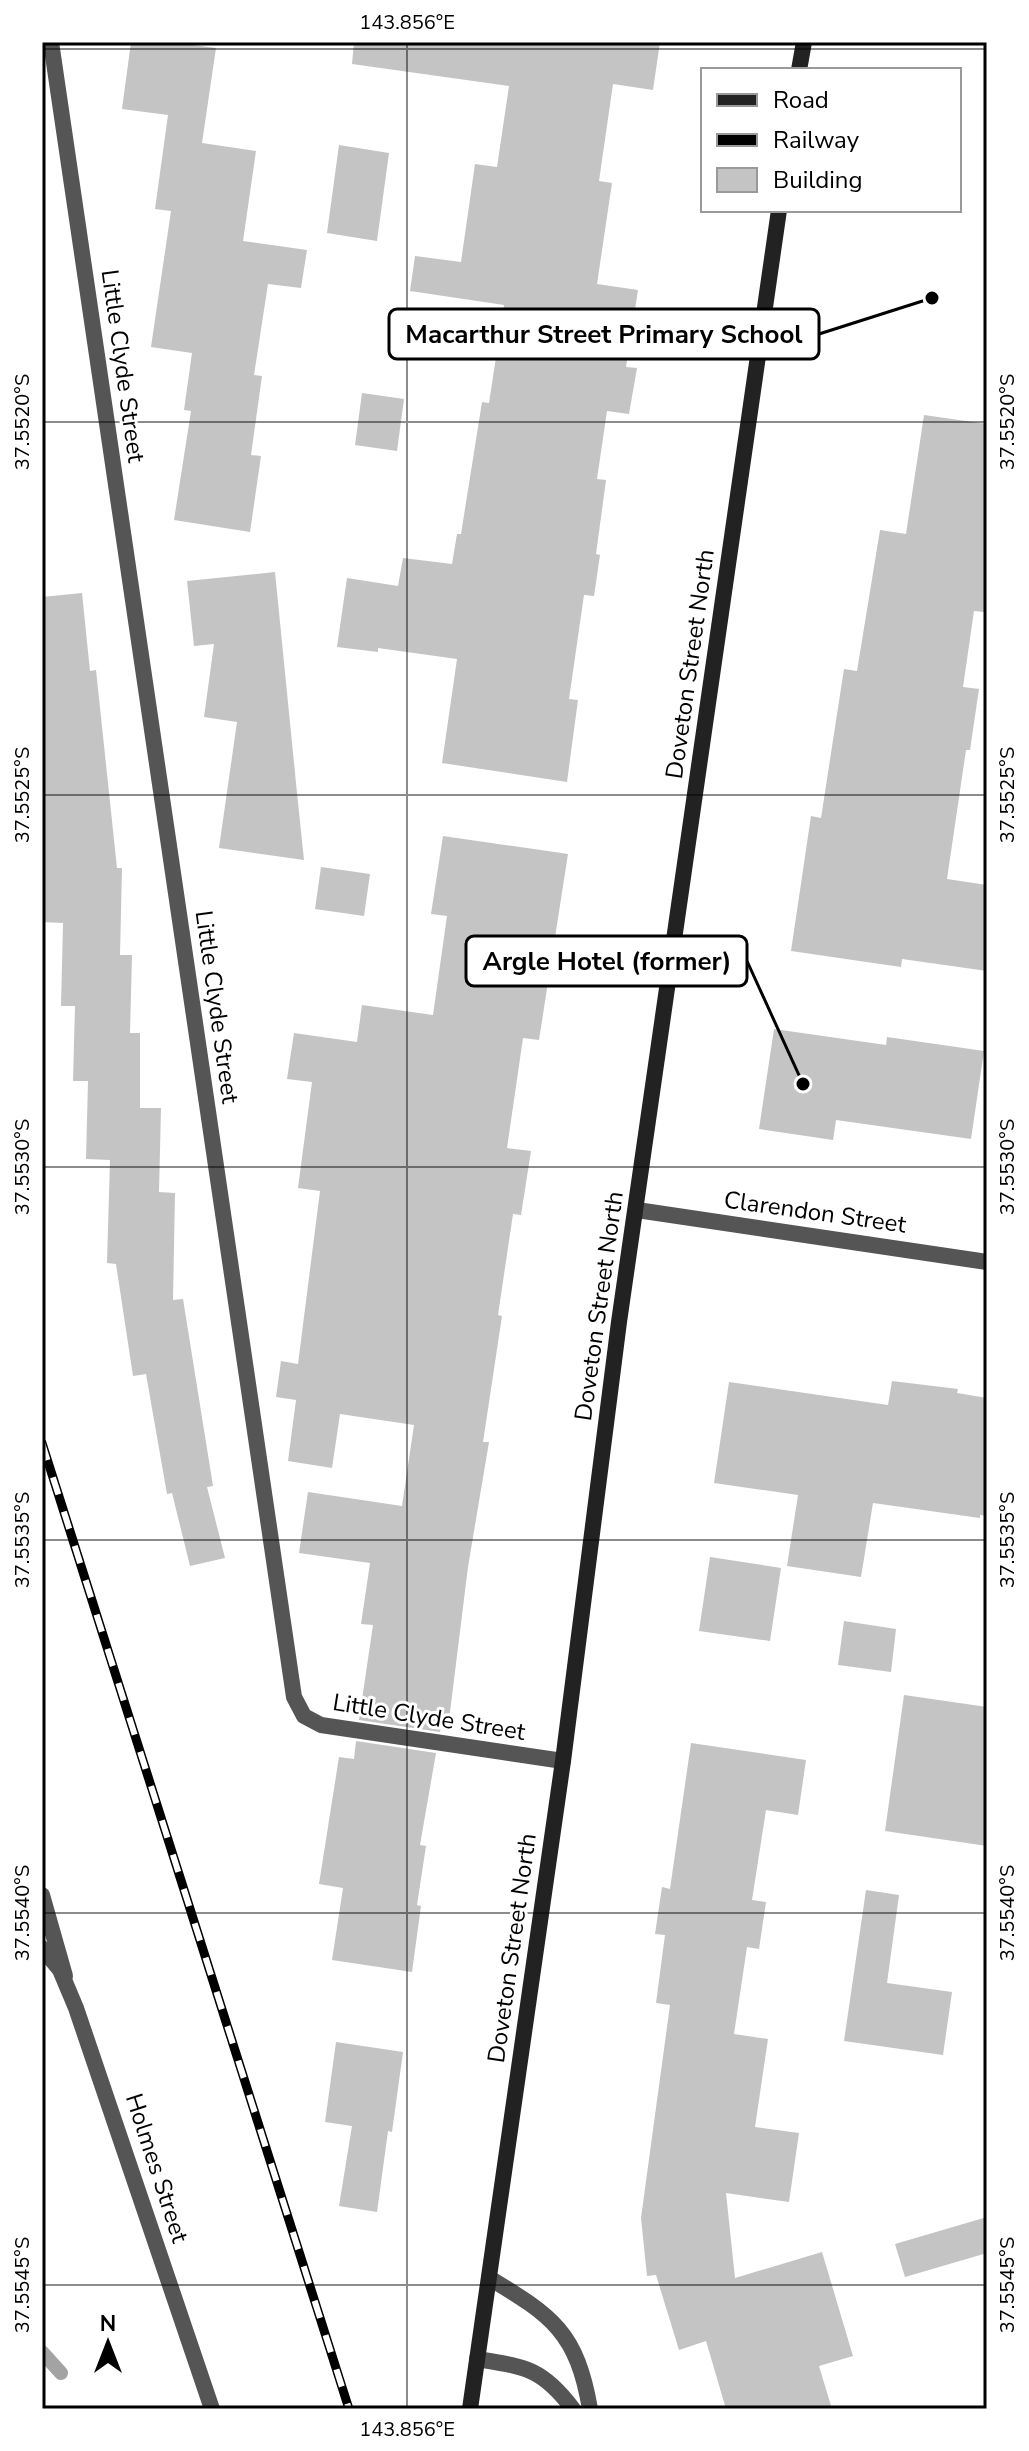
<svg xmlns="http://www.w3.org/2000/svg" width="1029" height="2451" viewBox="0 0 1029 2451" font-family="'Nunito Sans',sans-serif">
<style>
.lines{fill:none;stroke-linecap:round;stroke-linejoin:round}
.stream{stroke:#a3a3a3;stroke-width:14}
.building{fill:#c4c4c4}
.lane{stroke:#555;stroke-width:16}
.street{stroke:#555;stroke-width:16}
.secondary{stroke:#222;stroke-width:16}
.rail-casing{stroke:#000;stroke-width:9}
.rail{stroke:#fff;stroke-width:6;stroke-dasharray:18;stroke-linecap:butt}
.ticks{fill:none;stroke:#000;stroke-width:2;stroke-opacity:0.45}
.labels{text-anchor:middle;stroke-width:6;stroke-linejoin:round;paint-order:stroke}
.street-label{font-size:24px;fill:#000;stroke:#fff}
.leader{fill:none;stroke:#000;stroke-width:3}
.callout-dot{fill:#000;stroke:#fff;stroke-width:3}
.callout{fill:#fff;stroke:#000;stroke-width:3}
.callout-label{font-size:26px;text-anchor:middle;font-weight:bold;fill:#000}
.neatline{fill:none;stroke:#000;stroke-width:3}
.ticks-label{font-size:20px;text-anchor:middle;fill:#000}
</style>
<rect width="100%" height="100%" fill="#fff"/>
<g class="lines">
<!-- stream -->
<path class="stream" d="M42,2352L61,2373"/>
</g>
<!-- building -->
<g class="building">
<path d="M131,42H170L216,48L202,143L256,151L243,241L307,250L301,288L268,284L254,375L262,376L251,455L261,456L250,532L174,520L191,411L184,410L192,353L151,347L171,211L155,209L168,115L122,109Z"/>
<path d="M354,42H660L653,90L613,84L599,181L612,183L597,284L638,290L626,367L637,368L629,414L607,411L597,479L606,480L596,554L600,555L594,596L584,595L569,699L578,700L567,782L442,763L457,659L378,648V652L337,647L347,578L398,586L403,558L452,564L457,534H461L482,402L489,403L504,305L410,291L415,256L461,262L475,164L497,167L509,86L352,64Z"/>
<path d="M339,145L389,153L377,241L327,233Z"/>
<path d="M362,393L404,399L397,451L355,445Z"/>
<path d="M924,415L987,424V589L984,612L974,611L963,687L979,689L970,750H966L947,879L987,885V971L902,959L901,967L791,951L811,816L821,818L844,669L857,671L880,530L906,534Z"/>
<path d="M275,572L297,793L304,860L219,848L237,722L204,717L214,644L194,646L187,581Z"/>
<path d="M82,593L90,671L96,670L117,868H122L120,955H132L130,1033H140V1108H161L159,1192L175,1193L173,1300L183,1299L213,1486L207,1487L225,1558L190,1566L172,1493L167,1494L146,1374L133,1376L116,1264L107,1263L110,1160L86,1159L88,1081H73L75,1006H61L63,923L42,922V597Z"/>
<path d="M443,836L568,854L539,1040L523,1038L507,1148L531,1151L521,1215L513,1214L498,1315L502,1316L483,1442H489L468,1567L449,1720L442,1719L440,1732L359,1720L373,1625L361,1624L370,1563L299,1553L308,1492L402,1506L414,1425L340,1414L332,1468L288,1461L296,1400L276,1397L281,1361L298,1364L320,1191L298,1188L312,1082L287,1079L294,1033L357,1042L362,1005L433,1015L447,916L431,914Z"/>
<path d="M321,867L370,874L364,916L315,909Z"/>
<path d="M774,1029L886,1045L887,1037L984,1051L971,1139L836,1120L833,1140L759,1129Z"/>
<path d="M892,1381L958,1389L957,1393L987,1398V1516L980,1515V1518L873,1503L861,1577L787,1566L798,1495L714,1483L729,1382L888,1405Z"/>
<path d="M710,1557L781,1568L770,1641L699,1631Z"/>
<path d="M844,1621L896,1629L891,1672L838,1665Z"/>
<path d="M904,1695L987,1707V1846L885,1831Z"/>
<path d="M356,1741L436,1753L420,1845L426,1846L417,1905L421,1906L412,1972L332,1960L343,1888L319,1884L339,1757L354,1759Z"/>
<path d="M691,1743L806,1760L798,1815L766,1810L752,1900L766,1902L759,1949L747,1947L734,2034L768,2039L755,2127L799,2133L789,2202L726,2193L735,2278L822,2252L853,2356L819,2366L832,2409H726L706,2341L679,2350L656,2275L647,2276L641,2218L670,2005L656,2003L665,1935L655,1934L662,1887L670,1889Z"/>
<path d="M866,1890L899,1895L887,1983L952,1992L943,2055L844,2041Z"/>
<path d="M336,2042L403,2052L392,2132L388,2131L377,2212L339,2206L352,2126L325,2122Z"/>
<path d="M987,2217V2253L905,2277L895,2244Z"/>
</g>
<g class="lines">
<!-- lane -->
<path class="lane" d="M42,1895L65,1976"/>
<!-- street -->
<g class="street">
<path d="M51,42L294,1697L304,1716L321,1725L563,1761"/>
<path d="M637,1210L987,1262"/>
<path d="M42,1948L60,1970L76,2008L212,2409"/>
<path d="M489,2278C553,2316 577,2333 590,2409"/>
<path d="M477,2359C526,2367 542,2368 573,2409"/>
</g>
<!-- secondary -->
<g class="secondary">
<path d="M799,70L804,42"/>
<path d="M470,2409L563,1761L619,1322L779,210"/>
</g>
<!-- rail casing -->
<g class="rail-casing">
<path id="rail" d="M42,1443L349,2409"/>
</g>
<!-- rail -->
<use href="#rail" class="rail"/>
</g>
<!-- ticks -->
<path class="ticks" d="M407,42V2409M42,49H987M42,422H987M42,795H987M42,1167H987M42,1540H987M42,1913H987M42,2285H987"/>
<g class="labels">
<!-- street labels -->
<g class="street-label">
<text transform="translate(123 366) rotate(82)" y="8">Little Clyde Street</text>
<text transform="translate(690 664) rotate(-82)" y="8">Doveton Street North</text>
<text transform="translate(217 1007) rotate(82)" y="8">Little Clyde Street</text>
<text transform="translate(815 1212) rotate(8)" y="8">Clarendon Street</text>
<text transform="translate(599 1306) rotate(-82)" y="8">Doveton Street North</text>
<text transform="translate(429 1717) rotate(9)" y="8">Little Clyde Street</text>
<text transform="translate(512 1948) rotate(-82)" y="8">Doveton Street North</text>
<text transform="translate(157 2168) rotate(72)" y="8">Holmes Street</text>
</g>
</g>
<!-- callouts -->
<path class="leader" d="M932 298L819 334M803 1084L747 961"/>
<g class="callout-dot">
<circle cx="932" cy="298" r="8"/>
<circle cx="803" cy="1084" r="8"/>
</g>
<g class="callout">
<rect x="389" y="309" width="430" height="50" rx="8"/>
<rect x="466" y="936" width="281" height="50" rx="8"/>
</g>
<g class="callout-label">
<text x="604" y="343">Macarthur Street Primary School</text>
<text x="607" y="970">Argle Hotel (former)</text>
</g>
<!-- border -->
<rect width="1029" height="2451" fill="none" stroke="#ffffff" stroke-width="88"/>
<!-- legend -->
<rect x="701" y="68" width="260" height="144" fill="#ffffff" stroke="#999999" stroke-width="2"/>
<rect x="717" y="94" width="40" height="12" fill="#222222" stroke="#999999" stroke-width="2"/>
<text x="773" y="108" font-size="24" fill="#000000">Road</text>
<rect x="717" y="134" width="40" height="12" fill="#000000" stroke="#999999" stroke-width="2"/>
<text x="773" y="148" font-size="24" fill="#000000">Railway</text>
<rect x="717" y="168" width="40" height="24" fill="#c4c4c4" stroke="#999999" stroke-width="2"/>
<text x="773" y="188" font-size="24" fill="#000000">Building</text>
<!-- north arrow -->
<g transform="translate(108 2343)" stroke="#ffffff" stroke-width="6" paint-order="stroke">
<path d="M0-6L14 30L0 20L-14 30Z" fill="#000000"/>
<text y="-12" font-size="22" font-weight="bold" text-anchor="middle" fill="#000000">N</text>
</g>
<rect x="44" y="44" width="941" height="2363" class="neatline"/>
<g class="ticks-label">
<text x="407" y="29">143.856°E</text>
<text transform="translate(22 422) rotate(-90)" y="7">37.5520°S</text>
<text transform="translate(1007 422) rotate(-90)" y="7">37.5520°S</text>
<text transform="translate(22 795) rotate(-90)" y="7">37.5525°S</text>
<text transform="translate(1007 795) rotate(-90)" y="7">37.5525°S</text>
<text transform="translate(22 1167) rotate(-90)" y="7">37.5530°S</text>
<text transform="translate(1007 1167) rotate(-90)" y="7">37.5530°S</text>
<text transform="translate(22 1540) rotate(-90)" y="7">37.5535°S</text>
<text transform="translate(1007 1540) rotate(-90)" y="7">37.5535°S</text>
<text transform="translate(22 1913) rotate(-90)" y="7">37.5540°S</text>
<text transform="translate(1007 1913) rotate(-90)" y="7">37.5540°S</text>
<text transform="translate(22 2285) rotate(-90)" y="7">37.5545°S</text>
<text transform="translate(1007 2285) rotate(-90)" y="7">37.5545°S</text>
<text x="407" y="2436">143.856°E</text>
</g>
</svg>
